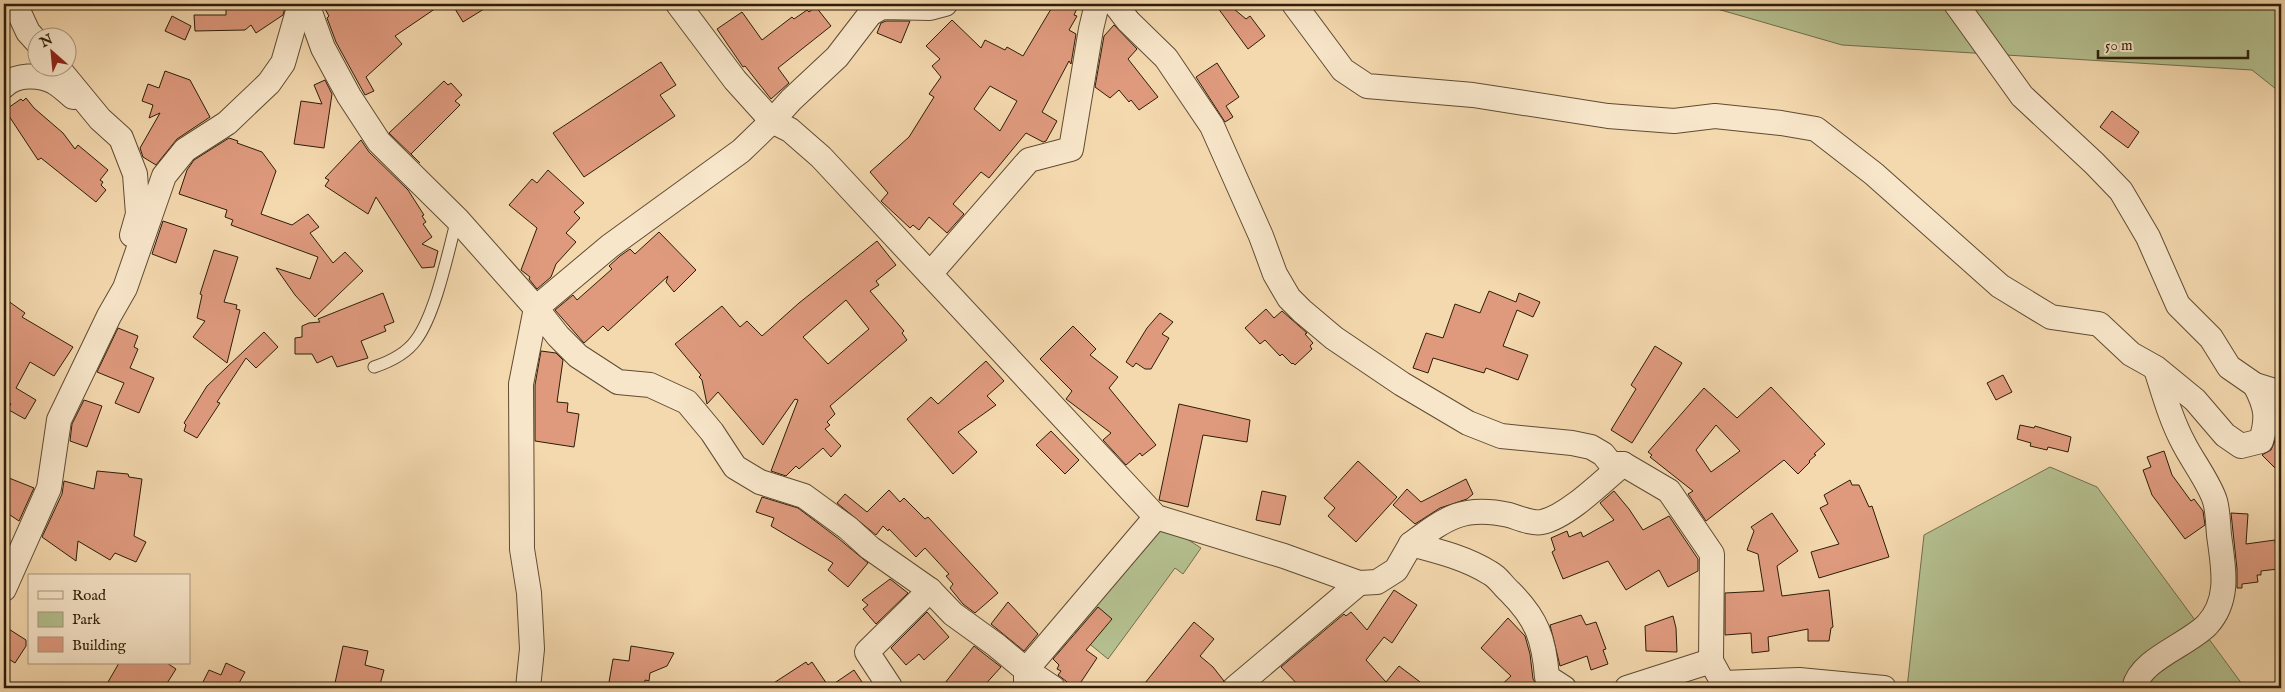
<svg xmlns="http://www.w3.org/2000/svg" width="2285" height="692" viewBox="0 0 2285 692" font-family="'IM FELL English',serif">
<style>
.green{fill:#b5c090;stroke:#716f4c}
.building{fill:#df9a7e;stroke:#2d1e09;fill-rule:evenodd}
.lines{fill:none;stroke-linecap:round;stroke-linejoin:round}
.lane-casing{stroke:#5f4c32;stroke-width:13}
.street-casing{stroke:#5f4c32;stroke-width:26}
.lane{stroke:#f8e6ca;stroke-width:11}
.street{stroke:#f8e6ca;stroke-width:24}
</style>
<rect width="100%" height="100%" fill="#f4d8ae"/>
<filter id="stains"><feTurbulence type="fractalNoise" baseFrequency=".004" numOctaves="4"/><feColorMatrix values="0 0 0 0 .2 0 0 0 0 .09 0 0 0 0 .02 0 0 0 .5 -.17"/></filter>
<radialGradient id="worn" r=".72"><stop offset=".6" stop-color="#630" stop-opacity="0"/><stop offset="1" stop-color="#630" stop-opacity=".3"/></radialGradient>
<!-- green -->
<g class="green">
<path d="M1700,4H2281V93L2252,70L1842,45Z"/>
<path d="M2050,467L2097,487L2245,688H1907L1924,535Z"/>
<path d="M1173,530L1201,548L1183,574L1175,568L1108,659L1069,627L1151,531Z"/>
</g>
<!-- building -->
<g class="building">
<path d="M245,4H286L283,15L256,33L251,25L245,30L195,31L194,15H226V8H239Z"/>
<path d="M322,4H442L395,36L402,44L366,77L374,91L365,95L336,42L327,18L329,16Z"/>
<path d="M452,4H492L463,22Z"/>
<path d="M1054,4H1079L1074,15L1077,16L1069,30L1076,34L1071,64L1069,61L1042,112L1057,121L1046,141L1043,142L1026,133L989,178L981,172L953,204L964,214L947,233L929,217L919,230L913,225L910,228L881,201L888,193L870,172L909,137L934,97L929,94L941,77L932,66L940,59L926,46L952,20L981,48L985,40L1005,50L1007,47L1023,56ZM990,86L1017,101L1000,131L974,109Z"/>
<path d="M1215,4H1228L1246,19L1250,16L1265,36L1248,49Z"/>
<path d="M816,7L831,26L778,68L789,83L771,99L745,66L743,67L717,29L742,12L762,40L792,17L794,19L807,10L809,12Z"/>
<path d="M172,16L191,26L185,40L165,31Z"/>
<path d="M886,21H910L901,43L877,33L881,23Z"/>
<path d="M1114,25L1137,49L1128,59L1158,97L1139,110L1131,100L1129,102L1119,90L1110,98L1095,87L1104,36Z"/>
<path d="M661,62L676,85L660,95L675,116L584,177L553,133Z"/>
<path d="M1217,63L1239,97L1226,106L1233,117L1225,122L1196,77Z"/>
<path d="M165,71L190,80L210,117L177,139L156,165L143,157L140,148L160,113L149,118L153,105L142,101L148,84L159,88Z"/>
<path d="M325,80L332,94L324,148L294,144L301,101L322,104L314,85Z"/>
<path d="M444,81L448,85L451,83L462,95L455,101L460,105L411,154L420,163L389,133Z"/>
<path d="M26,98L34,108L63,133L75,149L78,145L108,170L100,180L103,182L101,185L106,190L96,202L41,158L38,160L5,110L21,99L23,101Z"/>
<path d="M2112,111L2139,132L2128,148L2100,127Z"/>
<path d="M229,138L238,141L237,143L262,152L276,171L261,214L292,225L308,214L319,227L310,233L333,263L345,252L363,271L315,317L295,295L276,268L310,279L318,257L231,225L233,220L225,217L227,210L179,194L187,170L194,160Z"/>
<path d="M361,140L369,152L408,190L424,215L422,216L426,222L423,224L432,237L422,244L438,251L434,267L422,268L376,197L368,214L325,186L329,180L325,178Z"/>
<path d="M548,170L584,203L574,212L580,218L566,233L576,242L556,264L551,277L537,289L529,279L530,277L521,270L537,228L509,205L532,179L537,183Z"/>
<path d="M163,221L187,229L176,263L152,254Z"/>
<path d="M659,232L696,270L674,292L666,282L668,276L608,331L603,326L584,343L555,310L573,295L577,300L612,269L609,266L620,256L630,249L635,254Z"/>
<path d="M877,241L896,265L876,281L879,285L870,291L904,331L902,333L907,340L830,406L835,414L827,422L830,425L825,429L841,446L831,457L823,448L799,469L796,466L786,476L771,471L798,400L795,399L763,445L718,392L707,404L702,380L699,377L701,375L675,344L722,306L740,327L747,321L762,336L799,303ZM846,300L869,329L828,364L803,337Z"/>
<path d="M214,250L238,257L224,302L237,305L236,309L240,310L227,363L193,337L205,321L197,318L202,295L200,294Z"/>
<path d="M1489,291L1516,302L1519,293L1540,302L1533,317L1517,310L1503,346L1528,355L1518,380L1486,368L1484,373L1433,358L1428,373L1413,368L1426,333L1443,338L1455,304L1480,313Z"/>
<path d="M383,293L394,322L384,326L386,331L361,341L368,358L337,367L332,356L317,363L312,354H295V338L302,337V326L309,323L320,322L318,319Z"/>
<path d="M4,298L25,313L22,317L73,347L54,376L30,362L16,388L36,400L25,419L7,409L11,404L8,402L4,411Z"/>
<path d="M1266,309L1274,318L1282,311L1307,333L1305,334L1313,343L1310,346L1312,349L1295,365L1293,363L1292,364L1282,354L1280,356L1265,340L1260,344L1245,328Z"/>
<path d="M1160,313L1173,322L1162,334L1169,338L1151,369H1145L1136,363L1133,367L1126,362L1147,328Z"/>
<path d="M1073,326L1096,349L1090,355L1118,377L1109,388L1156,445L1142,456L1140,453L1126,465L1103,440L1111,433L1066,399L1072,391L1040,359Z"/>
<path d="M118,328L138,336L134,347L138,349L130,368L154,378L139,413L115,403L124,383L97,372Z"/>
<path d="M264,332L278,347L256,368L246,358L217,402L220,403L197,438L184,431L186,425L184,423L207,386Z"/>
<path d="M1655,346L1682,363L1632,443L1611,430L1636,389L1631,385Z"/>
<path d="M541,351L556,353L563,360L557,402L568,403L567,412L579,414L574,447L535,441V385Z"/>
<path d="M986,361L1004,381L987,396L996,405L958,432L977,452L953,474L907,419L931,397L938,404Z"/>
<path d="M2003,375L2012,392L1996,400L1987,383Z"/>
<path d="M1771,387L1825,444L1814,454L1816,455L1809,461L1810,462L1798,474L1784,460L1706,521L1688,494L1693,491L1650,457L1652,455L1648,452L1704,388L1737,418ZM1716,425L1740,451L1711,472L1696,450Z"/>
<path d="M84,400L102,406L87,447L70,441L72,424Z"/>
<path d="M1179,404L1250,420L1247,442L1203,435L1188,507L1159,500Z"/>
<path d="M2020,425L2034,428L2035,426L2071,437L2068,452L2048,447L2047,450L2030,446L2031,443L2017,439Z"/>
<path d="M1051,431L1079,460L1065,474L1036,445Z"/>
<path d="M2281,432V474L2262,455L2271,450L2276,438Z"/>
<path d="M2164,451L2172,475L2191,501L2194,499L2203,511L2205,525L2185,539L2152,495L2143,470L2151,467L2147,457Z"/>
<path d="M1358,461L1397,497L1356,542L1328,516L1335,508L1324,498Z"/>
<path d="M97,471L128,474L129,477L142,479L134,536L146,542L136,562L115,553L110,560L78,541L76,561L42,537L62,494L64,481L94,489Z"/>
<path d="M4,476L34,488L19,521L4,511Z"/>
<path d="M1466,479L1473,494L1467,499L1440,508L1415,524L1393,505L1407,489L1421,502Z"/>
<path d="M1850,480L1852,485H1859L1869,507L1872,506L1889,557L1819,578L1811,552L1839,544L1820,508L1828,504L1824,495Z"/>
<path d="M889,490L900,502L904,498L925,519L928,517L998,593L975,613L963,604L950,588L953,584L946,576L949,574L925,548L916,557L889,529L888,531L883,526L876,535L837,503L845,494L867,512Z"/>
<path d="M1262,491L1286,496L1280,525L1256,520Z"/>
<path d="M1614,491L1629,509L1643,530L1669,516L1698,559V571L1668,587L1659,570L1626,590L1608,561L1563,579L1552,552L1555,550L1551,538L1567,531L1569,537L1581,532L1583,537L1614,520L1600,503Z"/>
<path d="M762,497L798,508L839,539L868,563L848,587L828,570L833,563L771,526L774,518L756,512Z"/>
<path d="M1772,513L1798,551L1777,566L1782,596L1829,590L1833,627L1831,628L1829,641H1808V629L1768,637L1769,651L1752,653L1751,633L1725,635V593L1764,591L1758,554L1747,550L1754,531L1751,527Z"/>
<path d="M2231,513L2248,514L2246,544L2275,540L2278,569L2261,571V575H2257L2258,582L2242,584V588H2237V569Z"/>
<path d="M890,579L908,593L876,624L863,609L868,605L862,600Z"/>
<path d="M1394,590L1417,605L1392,643L1384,637L1366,660L1386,682L1399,666L1428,688H1301L1281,667L1344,614L1346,616L1351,612L1367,630Z"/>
<path d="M1008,602L1038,634L1024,651L991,624Z"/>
<path d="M1098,607L1112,619L1086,650L1097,658L1077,688H1075L1058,675L1061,671L1057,669L1059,665L1053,659Z"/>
<path d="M927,612L949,637L924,660L919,654L906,665L891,648Z"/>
<path d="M1581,615L1586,625L1596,622L1606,649L1603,650L1608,664L1591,670L1587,656L1560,666L1550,625Z"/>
<path d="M1673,616L1676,628L1677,652L1646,651L1645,626Z"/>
<path d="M1508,618L1525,636L1530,654L1533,679L1539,688H1498L1511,676L1481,648Z"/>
<path d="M1194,622L1214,639L1200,656L1213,667L1224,681L1222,688H1141Z"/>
<path d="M4,626L26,640V646L15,663L4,656Z"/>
<path d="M343,646L368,651L365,665L384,670L379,688H360L335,683Z"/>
<path d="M631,646L674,653L667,666L650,673L649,681L645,680L644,688H608L613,659L629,661Z"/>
<path d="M974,646L1001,667L982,688H941Z"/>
<path d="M806,662L808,665L812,662L829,687L854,670L866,688H766Z"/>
<path d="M119,663H167L176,669L164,688H119L108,682Z"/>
<path d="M226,663L245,672L239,683L250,688H200L209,670L221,675Z"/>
</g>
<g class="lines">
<!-- lane casing -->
<g class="lane-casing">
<path id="lane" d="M374,367C389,362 406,354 416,340C436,313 448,252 457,219"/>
</g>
<!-- street casing -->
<g class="street-casing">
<g id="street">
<path d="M15,4L28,32L38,43"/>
<path d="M307,4L323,48L349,96L379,142L457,219L536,308L558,336L578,356L618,382L650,385L687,402L712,432L735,467L760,482L804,496L848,528L870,548L930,590L953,614L996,645L1026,670L1053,688"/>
<path d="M678,4L735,80L772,121L790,130L821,157L1156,517L1284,556L1359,583L1377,582L1396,570L1411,544C1438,551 1466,558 1490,573C1498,577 1503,586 1510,592C1537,619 1544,639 1547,677L1564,688"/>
<path d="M1115,4L1128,21L1166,58L1212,126L1261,236L1275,274L1289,298L1302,311L1334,338L1402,384L1468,423L1501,436L1572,443L1591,447L1603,454L1611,464H1623L1669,491L1712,554L1711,661"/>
<path d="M1294,4L1343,70L1367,86L1473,95L1608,116L1674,121L1715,116L1781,123L1816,129L1874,174L2000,286L2051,317L2099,324L2131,354L2156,368L2195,400L2225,435L2241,446L2261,441C2268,418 2267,408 2255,385"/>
<path d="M1956,4L2022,96L2094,163L2121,191L2148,237L2178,305L2211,338L2229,367L2255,385L2281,393"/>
<path d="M58,68L100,119L121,138L135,174L138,214L132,235"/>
<path d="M4,86C16,74 39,74 54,82C61,86 67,92 73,97"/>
<path d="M930,274L1029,160L1071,149L1091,29L1097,4"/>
<path d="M1411,544C1446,518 1463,505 1509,515C1519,518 1532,524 1542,522C1567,517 1603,481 1623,464"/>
<path d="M4,589L49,488L59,420L109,316L125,288L164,176L185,150L227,123L269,83L283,63L300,4"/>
<path d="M1026,685V670L1156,517"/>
<path d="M528,688L532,649L529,593L522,549L521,384L536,308L610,246L741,151L772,121L791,100L837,57L870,14L882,7L930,8L945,4"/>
<path d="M889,688L890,687L867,652L930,590"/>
<path d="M1235,688L1359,583"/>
<path d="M1627,688L1711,661L1723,683L1799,680L1884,688"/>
<path d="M2134,688C2141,659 2186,646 2207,625C2231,599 2223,566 2219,535C2218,524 2218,511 2215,501C2210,484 2192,460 2184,444C2171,420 2164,394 2156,369"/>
</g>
</g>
<!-- lane -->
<use href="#lane" class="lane"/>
<!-- street -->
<use href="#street" class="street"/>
</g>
<!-- margin -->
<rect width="2285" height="692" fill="none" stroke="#f4d8ae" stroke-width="20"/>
<rect x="5" y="5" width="2275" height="682" fill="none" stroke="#2d1e09" stroke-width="2.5"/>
<rect x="10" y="10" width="2265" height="672" fill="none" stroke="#2d1e09"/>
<!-- legend -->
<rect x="28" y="574" width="162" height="90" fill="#f8e6ca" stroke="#a7967d"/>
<rect x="38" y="591" width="25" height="8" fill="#f8e6ca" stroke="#a7967d"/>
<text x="72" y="600" font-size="15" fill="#2d1e09">Road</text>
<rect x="38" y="612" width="25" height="15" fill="#b5c090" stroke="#a7967d"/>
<text x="72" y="624" font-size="15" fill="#2d1e09">Park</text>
<rect x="38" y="637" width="25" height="15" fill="#df9a7e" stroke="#a7967d"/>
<text x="72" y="650" font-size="15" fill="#2d1e09">Building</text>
<!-- north arrow -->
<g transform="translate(52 52) rotate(333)"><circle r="24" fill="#f8e6ca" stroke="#a7967d"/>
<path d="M0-4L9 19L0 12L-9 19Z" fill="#8f2418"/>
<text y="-8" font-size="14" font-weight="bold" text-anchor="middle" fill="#2d1e09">N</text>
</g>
<!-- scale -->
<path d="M2098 50v8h150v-8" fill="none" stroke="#2d1e09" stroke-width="2.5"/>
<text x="2105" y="50" font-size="15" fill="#2d1e09" stroke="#f8e6ca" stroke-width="4" paint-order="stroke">50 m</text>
<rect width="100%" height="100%" filter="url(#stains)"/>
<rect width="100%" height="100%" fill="url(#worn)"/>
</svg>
